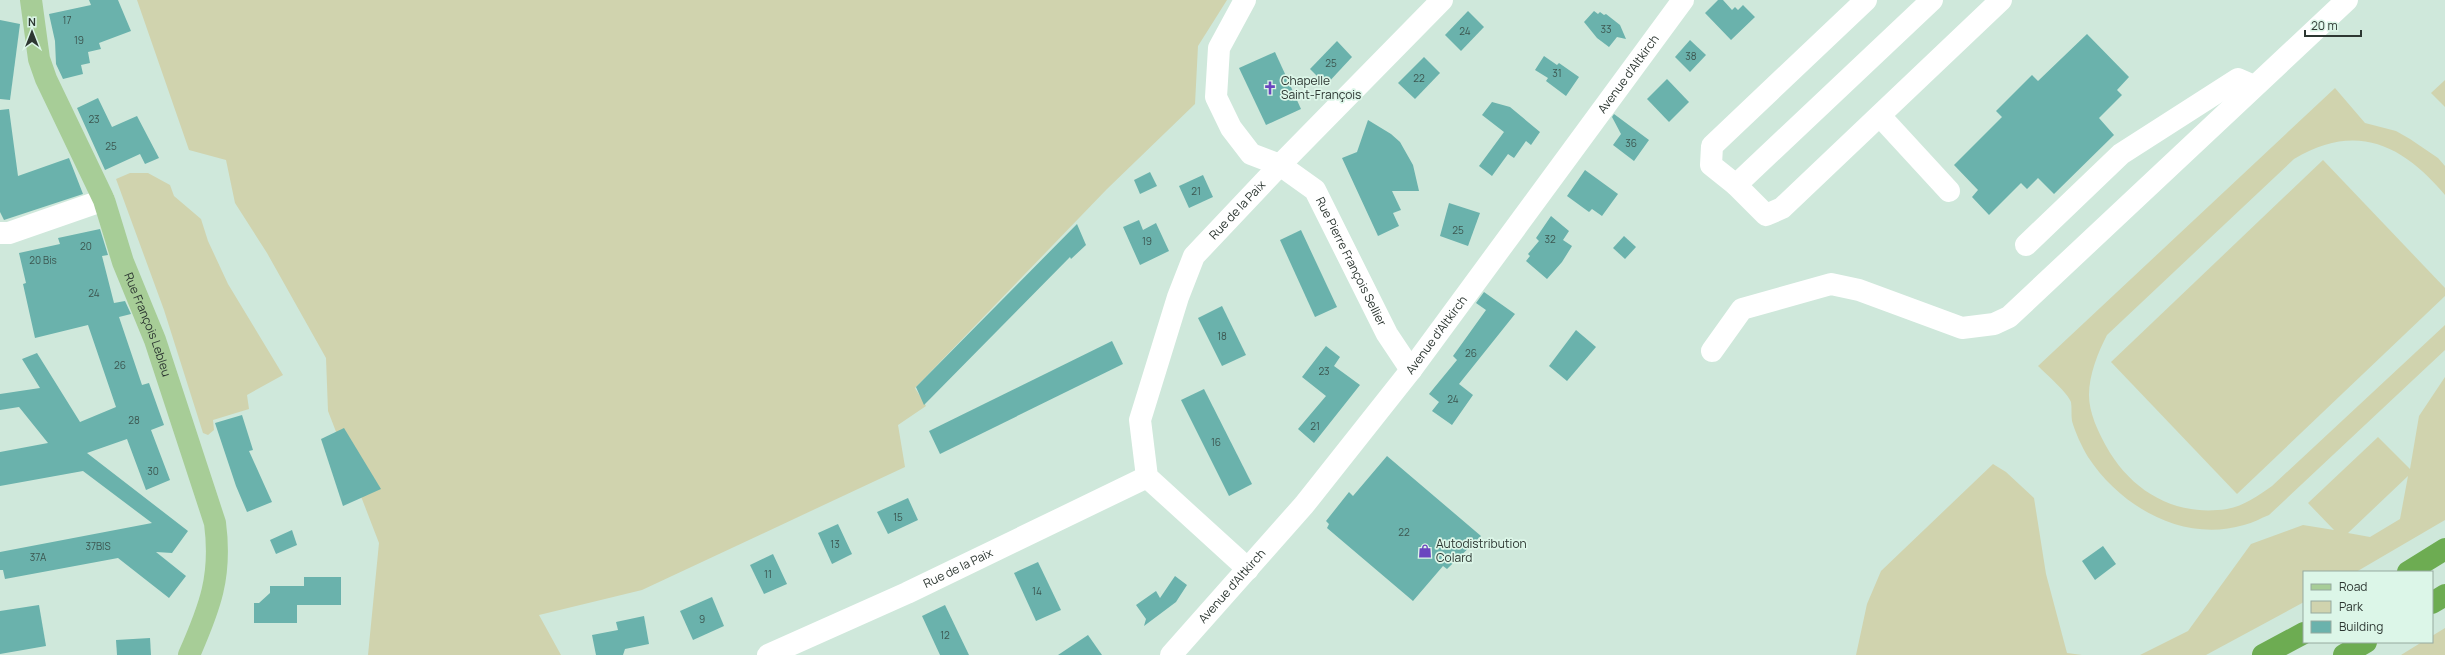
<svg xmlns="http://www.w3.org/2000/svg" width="2445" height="655" viewBox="0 0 2445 655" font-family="Manrope,sans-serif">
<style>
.green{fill:#d0d3ae;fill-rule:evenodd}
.building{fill:#6ab2ac}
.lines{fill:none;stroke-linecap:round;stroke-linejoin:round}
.minor{stroke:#fff;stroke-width:22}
.major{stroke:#a7cd97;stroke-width:22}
.highway{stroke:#6dac52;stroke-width:22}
.labels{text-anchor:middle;stroke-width:3.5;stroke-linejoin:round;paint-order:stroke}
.number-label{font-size:10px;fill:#3c5650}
.street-label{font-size:12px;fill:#2d3732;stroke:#dcf6e8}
.poi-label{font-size:12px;fill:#2d3732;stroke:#dcf6e8;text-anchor:start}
</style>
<rect width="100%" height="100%" fill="#cfe8db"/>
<!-- green -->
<g class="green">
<path d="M137,0H1227L1198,46L1195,104L1107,189L915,388L926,406L898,425L905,467L642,590L539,615L561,655H368L379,543L328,411L326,358L267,253L235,203L226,160L189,150Z"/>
<path d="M2445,80V107L2431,93Z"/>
<path d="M2335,88L2365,123L2396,131L2410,139L2438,158L2445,166V195C2402,144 2356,122 2294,159L2107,335C2098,352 2089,375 2089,395C2089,413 2098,431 2106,446C2131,491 2175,517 2227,509C2244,506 2259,495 2272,486L2445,325V350L2269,515C2261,518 2253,523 2244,525C2183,543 2121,507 2088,457C2082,447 2075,432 2072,421C2071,415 2072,408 2071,402C2068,393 2046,374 2038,366Z"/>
<path d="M2323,160L2445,288V296L2237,494L2111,362Z"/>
<path d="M130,173H148L170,185L174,196L201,219L208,241L228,284L283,375L247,395L249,409L213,420L214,430L208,435L203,433L164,310L116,179Z"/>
<path d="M2445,377V520L2356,572H2304V602L2206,655H2140L2188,631L2251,544L2303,525L2334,530L2308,503L2378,437L2410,469L2419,416ZM2408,476L2400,519L2370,537L2348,533Z"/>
<path d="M1993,464L2006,472L2034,498L2046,574L2067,653L2082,655H1856L1867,604L1881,571Z"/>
<path d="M2445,628V655H2401L2422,642H2432V636Z"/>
</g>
<!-- building -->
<g class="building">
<path d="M89,0H118L131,31L99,43L101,49L88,52L90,63L81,65L83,74L63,79L56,64L55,41L49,14L91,5Z"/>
<path d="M1718,0H1723L1732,10L1735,7L1738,10L1743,5L1755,17L1731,40L1705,13Z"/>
<path d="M1468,11L1484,27L1461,51L1445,35Z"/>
<path d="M1594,11L1598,14L1600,12L1604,15L1606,14L1620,25L1626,39L1617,37L1609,47L1597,38L1584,22Z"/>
<path d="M0,20L20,24L10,100L0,99Z"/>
<path d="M2087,34L2129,77L2117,90L2122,95L2099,118L2114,135L2054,194L2038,178L2027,189L2021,183L1989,215L1972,197L1978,190L1954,165L2002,117L1996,111L2032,75L2038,81Z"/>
<path d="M1690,40L1706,55L1690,72L1675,57Z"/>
<path d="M1337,41L1352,57L1326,85L1310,69Z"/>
<path d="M1275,52L1301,109L1266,125L1239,68Z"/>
<path d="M1544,56L1557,65L1559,63L1579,77L1566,96L1546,81L1548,78L1535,70Z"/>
<path d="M1424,57L1440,73L1415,99L1398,83Z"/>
<path d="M1667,79L1689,102L1669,122L1647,99Z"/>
<path d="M98,98L112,127L137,116L159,158L145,164L140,154L105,170L77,108Z"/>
<path d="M1492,102L1510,107L1540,132L1531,145L1526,141L1514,158L1508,154L1492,176L1479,166L1504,132L1482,115Z"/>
<path d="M9,109L18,176L69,158L83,194L4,220L0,212V110Z"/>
<path d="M1614,114L1649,140L1634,161L1613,145L1621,134L1612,117Z"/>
<path d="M1368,120L1391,134L1400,142L1413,165L1419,191H1392L1401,210L1393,213L1399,226L1378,236L1342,158L1357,152Z"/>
<path d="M1585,170L1618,194L1602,216L1592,209L1589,212L1567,196Z"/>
<path d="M1150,172L1157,186L1140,194L1134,180Z"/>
<path d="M1203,175L1213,197L1189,208L1179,186Z"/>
<path d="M1449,203L1480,213L1468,246L1440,236Z"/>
<path d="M1551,216L1569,231L1563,240L1572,246L1562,262L1547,279L1526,261L1530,256L1528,254L1539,241L1536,238Z"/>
<path d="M1139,220L1143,230L1156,223L1169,251L1140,265L1123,227Z"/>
<path d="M1077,224L1086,245L1071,259L1070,257L924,405L916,387Z"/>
<path d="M100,229L108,255L102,256L114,303L125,301L131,314L119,317L142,385L149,383L164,425L151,430L170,480L146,490L127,439L87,453L188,531L172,553L156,552L186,576L169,598L118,558L5,579L3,570H0V552L152,523L83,471L0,486V452L48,443L19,407L0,410V394L40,388L22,359L37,353L80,422L116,407L88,325L35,338L23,284L26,283L19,253L60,244L58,238Z"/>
<path d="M1301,230L1337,307L1315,317L1280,240Z"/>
<path d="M1624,236L1636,247L1625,259L1613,248Z"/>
<path d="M1484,292L1515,314L1459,384L1473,395L1452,425L1432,411L1439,402L1429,394L1457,360L1453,356L1486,310L1476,303Z"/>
<path d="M1222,306L1246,355L1222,366L1198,318Z"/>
<path d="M1576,330L1596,347L1567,381L1549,366Z"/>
<path d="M1112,341L1123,364L940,454L929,431Z"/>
<path d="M1326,346L1340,357L1334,366L1360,385L1314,443L1298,429L1326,396L1302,377Z"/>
<path d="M1204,389L1252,484L1229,496L1181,400Z"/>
<path d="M242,415L253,450L249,451L272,502L247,512L236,486L215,423Z"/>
<path d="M344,428L381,489L343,506L321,439Z"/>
<path d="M1387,456L1481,536L1447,569L1443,566L1413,601L1327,528L1329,524L1326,521L1349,492L1353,496Z"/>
<path d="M908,498L918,520L888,534L877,512Z"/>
<path d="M838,524L852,554L832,564L818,533Z"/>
<path d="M292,530L297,545L276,554L270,540Z"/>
<path d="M2103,546L2116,564L2095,580L2082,561Z"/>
<path d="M773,554L787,584L764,594L750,565Z"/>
<path d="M1038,562L1061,610L1036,621L1014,573Z"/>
<path d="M1175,576L1187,585L1176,602L1144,626L1146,619L1136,605L1156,591L1160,598Z"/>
<path d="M304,577H341V605H297V623H254V603H259L270,593V586H304Z"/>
<path d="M712,597L724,626L693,640L680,611Z"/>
<path d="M39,605L46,646L0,654V611Z"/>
<path d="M945,605L969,655H940L922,616Z"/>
<path d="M644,616L649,644L625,649L623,655H596L592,635L618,630L616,622Z"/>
<path d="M1088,635L1102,655H1058Z"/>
<path d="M150,638L151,655H117L116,640Z"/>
</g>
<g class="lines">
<!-- minor -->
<g class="minor">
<path id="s1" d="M1245,0L1219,48L1216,97L1231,128L1251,154L1280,165L1315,190L1387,334L1411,370"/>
<path d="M1932,0L1736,185L1766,215L1782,208L2001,0"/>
<path d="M1880,116L1949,191"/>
<path d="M1736,185L1711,165L1712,146L1866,0"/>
<path d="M0,233H9L104,200"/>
<path d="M2026,245L2121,154L2238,79L2254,86"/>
<path d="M1712,351L1742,309L1831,284L1859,290L1962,328L1994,324L2009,317L2347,0"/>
<path id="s2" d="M1248,569L1147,477L1140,420L1178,297L1194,256L1280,165L1442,0"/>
<path id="s3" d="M768,655L907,593L1147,477"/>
<path id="s4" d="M1171,655L1304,505L1411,370L1683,0"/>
</g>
<!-- major -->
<path class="major" id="s5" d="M31,0L39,59L46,79L104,200L123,262L155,340L215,523C222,576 210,607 189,655"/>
<!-- highway -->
<g class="highway">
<path d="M2408,572L2445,549"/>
<path d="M2432,603L2445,595"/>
<path d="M2263,655L2304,633"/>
<path d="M2344,655L2366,642"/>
</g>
</g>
<!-- icons -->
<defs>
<g id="church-bare" transform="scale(1.08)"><path d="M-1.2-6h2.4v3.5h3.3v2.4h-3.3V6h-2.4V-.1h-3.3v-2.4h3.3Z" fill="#6a46bf" stroke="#dcf6e8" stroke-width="2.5" paint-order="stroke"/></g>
<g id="shop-bare" transform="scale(1.08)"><path d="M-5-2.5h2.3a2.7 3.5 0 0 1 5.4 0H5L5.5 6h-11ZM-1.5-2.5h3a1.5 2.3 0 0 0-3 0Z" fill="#6a46bf" stroke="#dcf6e8" stroke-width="2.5" paint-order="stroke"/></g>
</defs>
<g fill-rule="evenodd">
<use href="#church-bare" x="1270" y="88"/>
<use href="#shop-bare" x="1425" y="551"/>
</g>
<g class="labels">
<!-- number labels -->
<g class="number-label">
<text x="67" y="24">17</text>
<text x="1606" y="33">33</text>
<text x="1465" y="35">24</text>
<text x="79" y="44">19</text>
<text x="1691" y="60">38</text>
<text x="1331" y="67">25</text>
<text x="1557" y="77">31</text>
<text x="1419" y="82">22</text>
<text x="94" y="123">23</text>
<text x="1631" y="147">36</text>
<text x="111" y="150">25</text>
<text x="1196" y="195">21</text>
<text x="1458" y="234">25</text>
<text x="1550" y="243">32</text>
<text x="1147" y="245">19</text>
<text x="86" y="250">20</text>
<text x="43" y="264">20 Bis</text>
<text x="94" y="297">24</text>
<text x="1222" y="340">18</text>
<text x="1471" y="357">26</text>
<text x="120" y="369">26</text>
<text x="1324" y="375">23</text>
<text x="1453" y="403">24</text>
<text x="134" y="424">28</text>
<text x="1315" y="430">21</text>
<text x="1216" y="446">16</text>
<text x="153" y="475">30</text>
<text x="898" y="521">15</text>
<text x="1404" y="536">22</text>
<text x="835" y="548">13</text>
<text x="98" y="550">37BIS</text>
<text x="38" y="561">37A</text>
<text x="768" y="578">11</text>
<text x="1037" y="595">14</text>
<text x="702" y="623">9</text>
<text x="945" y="639">12</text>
</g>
<!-- street labels -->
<g class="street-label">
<text dy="4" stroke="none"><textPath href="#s4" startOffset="740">Avenue d'Altkirch</textPath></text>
<text dy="4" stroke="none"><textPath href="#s2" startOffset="430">Rue de la Paix</textPath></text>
<text dy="4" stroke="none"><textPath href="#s1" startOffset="325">Rue Pierre François Sellier</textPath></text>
<text dy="4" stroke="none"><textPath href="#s5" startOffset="347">Rue François Lebleu</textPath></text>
<text dy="4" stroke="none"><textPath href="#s4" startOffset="416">Avenue d'Altkirch</textPath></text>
<text dy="4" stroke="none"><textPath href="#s3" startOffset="209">Rue de la Paix</textPath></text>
<text dy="4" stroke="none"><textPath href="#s4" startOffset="92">Avenue d'Altkirch</textPath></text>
</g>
<!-- poi labels -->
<g class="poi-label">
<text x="1281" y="85">Chapelle<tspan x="1281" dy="14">Saint-François</tspan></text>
<text x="1436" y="548">Autodistribution<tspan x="1436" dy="14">Colard</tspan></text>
</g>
</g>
<!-- legend -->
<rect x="2303" y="571" width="130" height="72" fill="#dcf6e8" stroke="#96aa9f"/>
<rect x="2311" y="584" width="20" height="6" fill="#a7cd97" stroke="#96aa9f"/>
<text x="2339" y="591" font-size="12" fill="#2d3732">Road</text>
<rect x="2311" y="601" width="20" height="12" fill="#d0d3ae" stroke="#96aa9f"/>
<text x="2339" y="611" font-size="12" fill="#2d3732">Park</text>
<rect x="2311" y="621" width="20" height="12" fill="#6ab2ac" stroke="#96aa9f"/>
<text x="2339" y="631" font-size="12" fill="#2d3732">Building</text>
<!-- north arrow -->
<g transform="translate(32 32)" stroke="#dcf6e8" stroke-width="3" paint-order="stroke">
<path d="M0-3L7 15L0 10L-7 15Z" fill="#2d3732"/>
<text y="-6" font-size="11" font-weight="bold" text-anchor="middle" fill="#2d3732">N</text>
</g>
<!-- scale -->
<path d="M2305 30v6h56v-6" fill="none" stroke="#2d3732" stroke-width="2"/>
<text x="2311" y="30" font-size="12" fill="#2d3732" stroke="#dcf6e8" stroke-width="3" paint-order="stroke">20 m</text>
</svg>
